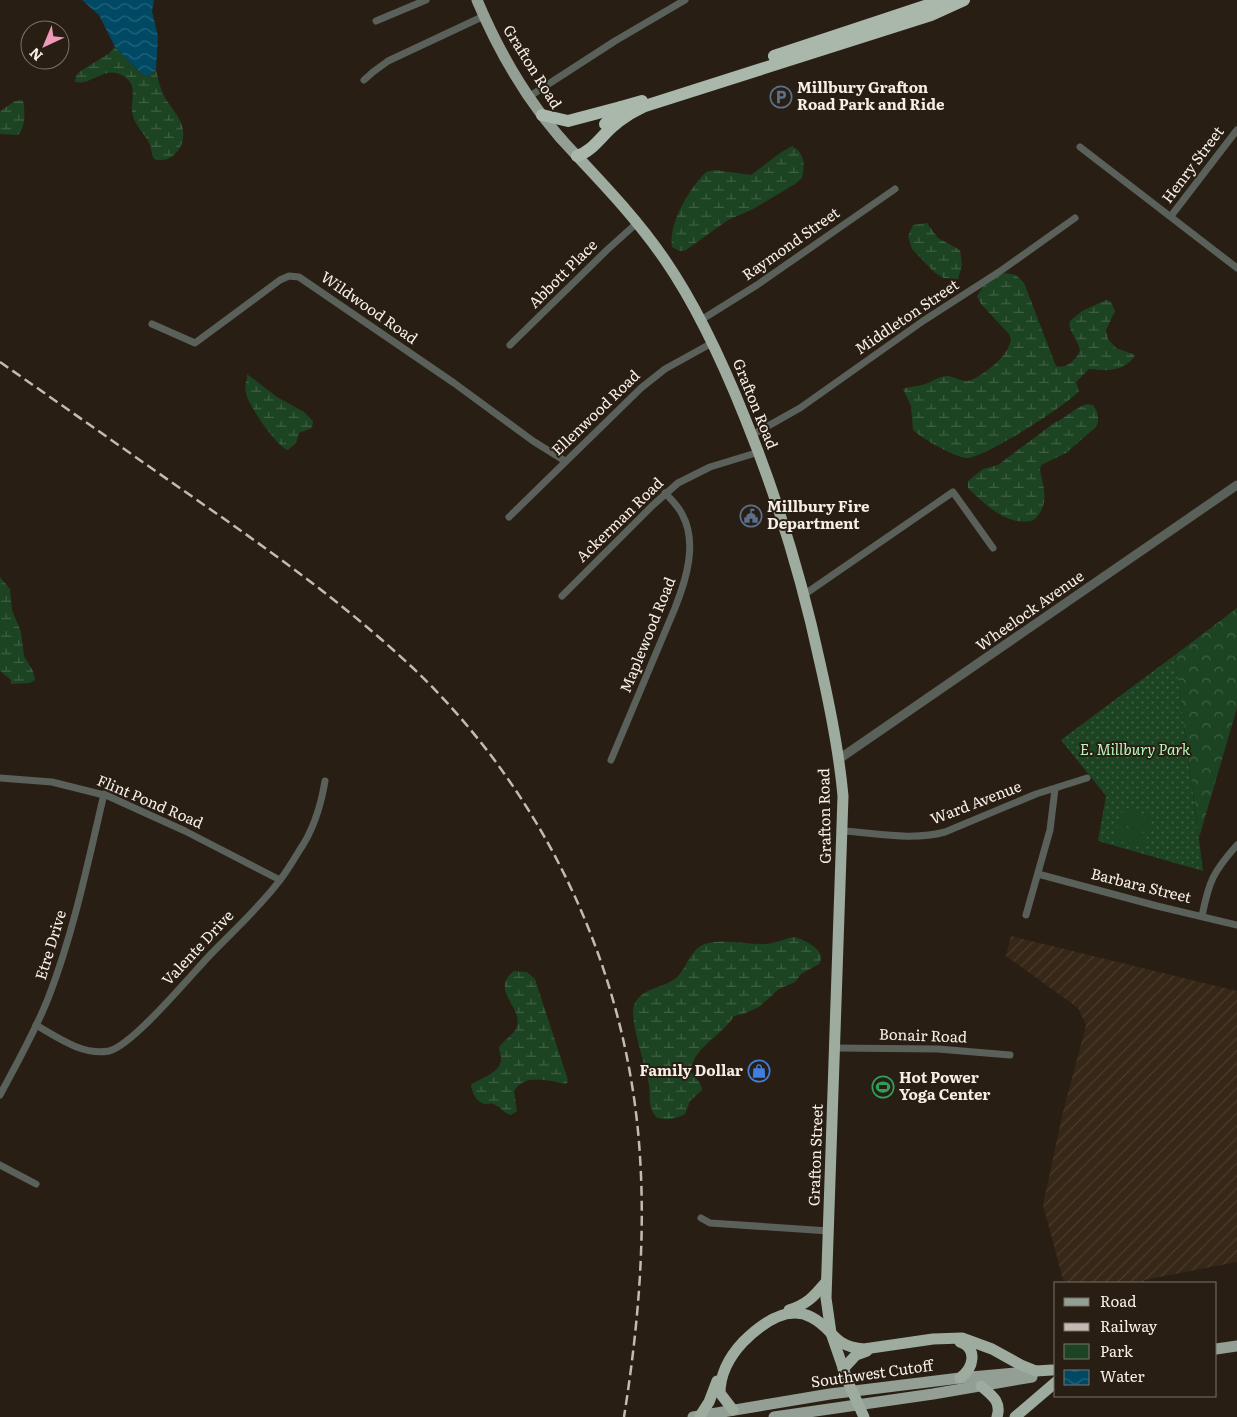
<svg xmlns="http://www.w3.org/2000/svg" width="1237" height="1417" viewBox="0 0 1237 1417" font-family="Literata,serif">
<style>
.industrial{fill:url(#industrial-furrows)}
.green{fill:url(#green-dots)}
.forest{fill:url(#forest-crowns)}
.wetland{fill:url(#wetland-marsh)}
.pitch{fill:#1d4422}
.water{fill:url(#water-waves)}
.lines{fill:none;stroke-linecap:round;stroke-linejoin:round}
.minor{stroke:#5a605a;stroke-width:7}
.tertiary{stroke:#5a605a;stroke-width:9}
.primary{stroke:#939f94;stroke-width:11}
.trunk{stroke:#9eaca0;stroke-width:11}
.motorway{stroke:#aab8ab;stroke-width:12}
.rail{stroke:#c3bbb3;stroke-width:2.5;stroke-dasharray:10 5;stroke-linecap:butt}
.trunk-bridge{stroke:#9eaca0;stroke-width:11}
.labels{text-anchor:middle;stroke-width:4;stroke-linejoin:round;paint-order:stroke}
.street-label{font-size:15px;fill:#f7f0e8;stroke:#291e14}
.poi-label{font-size:15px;font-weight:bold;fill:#f7f0e8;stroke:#291e14;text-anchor:start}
.park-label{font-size:15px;font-style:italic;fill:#b5f8b9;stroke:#291e14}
</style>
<defs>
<pattern id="industrial-furrows" width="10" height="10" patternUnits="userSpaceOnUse" patternTransform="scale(1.25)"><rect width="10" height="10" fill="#362717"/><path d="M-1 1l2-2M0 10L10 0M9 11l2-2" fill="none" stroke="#4a3c2e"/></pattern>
<pattern id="green-dots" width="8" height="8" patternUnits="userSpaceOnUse" patternTransform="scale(1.25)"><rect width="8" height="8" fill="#1d4422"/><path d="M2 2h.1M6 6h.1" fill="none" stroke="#3f5f42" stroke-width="1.8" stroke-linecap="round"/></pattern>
<pattern id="forest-crowns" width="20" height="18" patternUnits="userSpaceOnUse" patternTransform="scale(1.25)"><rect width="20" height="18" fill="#1d4422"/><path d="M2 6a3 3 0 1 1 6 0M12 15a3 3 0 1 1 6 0" fill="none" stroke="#3f5f42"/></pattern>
<pattern id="wetland-marsh" width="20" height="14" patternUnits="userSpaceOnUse" patternTransform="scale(1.25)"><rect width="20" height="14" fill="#1d4422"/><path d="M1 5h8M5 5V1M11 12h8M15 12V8" fill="none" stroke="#3f5f42"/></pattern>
<pattern id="water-waves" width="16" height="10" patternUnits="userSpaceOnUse" patternTransform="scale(1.25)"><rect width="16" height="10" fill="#004964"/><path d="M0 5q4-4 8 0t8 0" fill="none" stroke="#26647a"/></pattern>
</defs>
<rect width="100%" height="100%" fill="#291e14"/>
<!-- industrial -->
<path class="industrial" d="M1011,936L1237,991V1262L1144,1280V1283H1064L1043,1205L1062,1116L1086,1025L1078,1008L1006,956Z"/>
<!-- green -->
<path class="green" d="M1175,655L1203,871L1098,841L1106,796L1061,740Z"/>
<!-- forest -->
<path class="forest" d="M1237,608V708L1199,838L1175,655Z"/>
<!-- wetland -->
<g class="wetland">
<path d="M115,47L142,74L147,76L156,70C158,79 160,88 164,96C173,112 188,123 182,143C180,149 175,155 170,158C166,160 159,161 155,159C151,157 152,150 150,145C146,135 136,127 133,116C129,102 139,87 125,77C105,63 93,86 75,82L76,76L79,72L108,54Z"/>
<path d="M23,100C25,111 26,127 18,135L0,134V111L15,101Z"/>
<path d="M792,146C805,153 805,165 802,178L795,184L753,209L728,220L686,250L680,251L672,247C668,223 690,188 706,172L715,170L751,175L780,153Z"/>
<path d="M927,223L938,238L960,250L962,265L958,279L944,278L934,272L912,249L908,236L913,225Z"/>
<path d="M1004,273L1016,275L1024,283L1056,366C1068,369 1075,360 1080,351C1079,340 1067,331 1070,321L1082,311L1106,300L1111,302L1115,311L1106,330L1108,339L1116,348L1135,355C1129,367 1114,371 1101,370C1097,370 1093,369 1089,369L1076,382L1079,391C1067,405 983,459 967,458C956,458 921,438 913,430L911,406L903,389C909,386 916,387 922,385C931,383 938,376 948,376C956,377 963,383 971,380C986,374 1009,355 1011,339L1009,334L981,304L977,296L984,285Z"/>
<path d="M247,374L277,397L304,412L313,421L312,428L299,433L296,443L288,450C277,447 248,405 246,393C244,387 247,380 247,374Z"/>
<path d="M1087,404L1093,405C1098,412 1100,419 1096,427L1066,453L1041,465L1040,470C1044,490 1050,504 1034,520C1009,528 984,504 968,488V481L983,469L998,465L1054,423C1066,418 1074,408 1087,404Z"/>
<path d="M0,577L10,589L12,610L21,632L24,656L33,671L35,680L30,683L11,684V680L0,671Z"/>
<path d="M794,937C803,939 819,947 821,956C822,958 820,962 819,964L801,974L795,982L779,989L759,1007L743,1014L734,1016C724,1034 690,1050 691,1072L700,1083L702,1090L690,1101L685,1114C677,1119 665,1121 656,1117C647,1104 651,1098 649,1085C647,1067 627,1018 635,1003C644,986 666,989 679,975C688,965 691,949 705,944C725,938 745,945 765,944C775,944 785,938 794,937Z"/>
<path d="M514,971L527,972L535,979L568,1080L567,1083L565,1084C548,1081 525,1073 514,1091L517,1111L511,1115C503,1113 500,1106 493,1104C491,1103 488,1104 485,1104C476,1102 472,1093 471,1085C477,1079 501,1074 501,1059C501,1055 499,1051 499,1047C504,1040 515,1034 517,1026C523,1007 489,990 514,971Z"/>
</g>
<!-- pitch -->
<g class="pitch">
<path d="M1124,807L1153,817L1148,833L1119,823Z"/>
<path d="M1118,825L1148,834L1143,848L1114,839Z"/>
</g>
<!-- water -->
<path class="water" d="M82,0H154L152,11L158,36L156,70L147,76L142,74L115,47L99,15Z"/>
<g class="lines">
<!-- minor -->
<g class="minor">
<path d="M376,21L426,0"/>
<path d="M364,80L373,72L388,61L484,16"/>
<path d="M530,96L615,41L685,0"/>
<path d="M1080,147L1237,268"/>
<path d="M1171,216L1237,130"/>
<path d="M701,320L757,285L895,189"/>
<path d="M152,324L195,343L280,280L289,276L299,277L454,383L533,441L565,461"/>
<path d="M510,345L608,249L637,223"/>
<path d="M752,435L800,408L923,321L999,272L1075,218"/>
<path d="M509,517L641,388L665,369L712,343"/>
<path d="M805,594L953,492L993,548"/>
<path d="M562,596L653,505L678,483L710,467L759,452"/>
<path d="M611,760L675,608C686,580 698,543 682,514C678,506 671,499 665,493"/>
<path d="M0,778L52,782L108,796L185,831L280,880"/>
<path d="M843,831C876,833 912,841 945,832L1036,794L1087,778"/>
<path d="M1038,874L1157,906L1237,925"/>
<path d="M1026,915L1050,830L1055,789"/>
<path d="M1202,916C1209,881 1213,872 1237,845"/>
<path d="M36,1025C57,1037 83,1056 109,1051C133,1045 191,975 210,955C234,930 260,907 280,880C287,871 293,861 299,851C313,831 321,805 325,781"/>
<path d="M835,1048L938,1049L1010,1055"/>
<path d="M0,1095C17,1063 36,1030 49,996C74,931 88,862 104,794"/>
<path d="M0,1165L36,1184"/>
<path d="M701,1218L710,1223L829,1231"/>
</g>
<!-- tertiary -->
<path class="tertiary" d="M839,759L1237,485"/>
<!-- primary -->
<g class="primary">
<path d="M477,0C501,57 534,112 577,156"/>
<path d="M1216,1349L1237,1346"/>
<path d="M693,1417L830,1394L960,1378L1036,1371"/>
<path d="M774,1417L933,1394L1032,1377"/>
</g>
<!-- trunk -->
<g class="trunk">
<path d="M577,156C608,189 639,222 665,260C698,308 723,363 745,418C777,497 802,579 820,663C830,707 839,751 843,796L826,1298L831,1333L848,1382"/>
<path d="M789,1310C808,1304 814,1296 826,1282"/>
<path d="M960,1342C978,1348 974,1368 960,1378"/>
<path d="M843,1369L856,1355L867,1351"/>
<path d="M981,1386C991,1395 1002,1401 997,1417"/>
<path d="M733,1410L720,1393C720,1373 730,1356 743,1342C760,1325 786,1304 811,1317C835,1329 831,1346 864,1349L933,1339L962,1338L992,1349L1021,1365L1036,1371L1052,1370"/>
<path d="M700,1416L709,1402L717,1381"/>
<path d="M1015,1417L1056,1382"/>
</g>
<!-- motorway -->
<g class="motorway">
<path d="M774,56L943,0"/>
<path d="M542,115L568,121L621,107"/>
<path d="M605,124L621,107L642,101"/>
<path d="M577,156C592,151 600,138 611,128C621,118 633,112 645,106L931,15L964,0"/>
</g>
<!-- rail -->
<path class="rail" d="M0,362C66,408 131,454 197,500C272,552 346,605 413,668C540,789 621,956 638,1131C647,1227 639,1322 624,1417"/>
<!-- trunk-bridge -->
<path class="trunk-bridge" d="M848,1382L864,1417"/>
</g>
<!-- icons -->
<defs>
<g id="parking-ring" transform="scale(1.125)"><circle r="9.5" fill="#291e14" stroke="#5c6f8a" stroke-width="1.5"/><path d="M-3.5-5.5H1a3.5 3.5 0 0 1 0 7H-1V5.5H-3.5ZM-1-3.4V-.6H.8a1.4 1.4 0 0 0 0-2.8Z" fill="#5c6f8a"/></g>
<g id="civic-ring" transform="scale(1.125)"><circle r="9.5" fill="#291e14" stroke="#5c6f8a" stroke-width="1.5"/><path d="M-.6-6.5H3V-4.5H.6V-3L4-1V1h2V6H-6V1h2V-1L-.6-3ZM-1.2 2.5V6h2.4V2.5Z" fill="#5c6f8a"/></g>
<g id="shop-ring" transform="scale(1.125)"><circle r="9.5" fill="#291e14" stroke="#3f7fe0" stroke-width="1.5"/><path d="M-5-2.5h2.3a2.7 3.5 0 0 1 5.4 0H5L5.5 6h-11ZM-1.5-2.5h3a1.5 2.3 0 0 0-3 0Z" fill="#3f7fe0"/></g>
<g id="stadium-ring" transform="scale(1.125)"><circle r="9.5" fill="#291e14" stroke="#2e9e5b" stroke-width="1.5"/><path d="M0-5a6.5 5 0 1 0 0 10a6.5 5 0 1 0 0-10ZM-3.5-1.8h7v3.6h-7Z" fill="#2e9e5b"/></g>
</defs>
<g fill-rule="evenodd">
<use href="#parking-ring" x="781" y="97"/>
<use href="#civic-ring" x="751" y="516"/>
<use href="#shop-ring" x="759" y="1071"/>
<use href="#stadium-ring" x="883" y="1087"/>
</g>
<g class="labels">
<!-- street labels -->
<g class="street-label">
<text transform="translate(532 67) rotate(58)" y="5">Grafton Road</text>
<text transform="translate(1193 165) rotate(-53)" y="5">Henry Street</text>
<text transform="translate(791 244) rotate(-35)" y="5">Raymond Street</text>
<text transform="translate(563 274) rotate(-45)" y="5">Abbott Place</text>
<text transform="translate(369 308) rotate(35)" y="5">Wildwood Road</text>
<text transform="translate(907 317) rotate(-34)" y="5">Middleton Street</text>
<text transform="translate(755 404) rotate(68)" y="5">Grafton Road</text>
<text transform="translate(596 413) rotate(-44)" y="5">Ellenwood Road</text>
<text transform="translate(620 520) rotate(-44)" y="5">Ackerman Road</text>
<text transform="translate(1030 611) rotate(-35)" y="5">Wheelock Avenue</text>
<text transform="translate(648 635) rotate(-68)" y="5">Maplewood Road</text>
<text transform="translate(150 802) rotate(23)" y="5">Flint Pond Road</text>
<text transform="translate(976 803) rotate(-21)" y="5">Ward Avenue</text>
<text transform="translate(825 816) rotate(-91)" y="5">Grafton Road</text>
<text transform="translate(1141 886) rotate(14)" y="5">Barbara Street</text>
<text transform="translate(51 945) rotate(-73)" y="5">Etre Drive</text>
<text transform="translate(198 948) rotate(-47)" y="5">Valente Drive</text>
<text transform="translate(923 1036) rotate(2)" y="5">Bonair Road</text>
<text transform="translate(816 1155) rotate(-88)" y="5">Grafton Street</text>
<text transform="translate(872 1374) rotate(-8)" y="5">Southwest Cutoff</text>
</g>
<!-- poi labels -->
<g class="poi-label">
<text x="797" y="93">Millbury Grafton<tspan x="797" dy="17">Road Park and Ride</tspan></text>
<text x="767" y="512">Millbury Fire<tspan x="767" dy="17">Department</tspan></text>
<text x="743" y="1076" text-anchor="end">Family Dollar</text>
<text x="899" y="1083">Hot Power<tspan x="899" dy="17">Yoga Center</tspan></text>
</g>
<!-- park labels -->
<g class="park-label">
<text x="1135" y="755">E. Millbury Park</text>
</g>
</g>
<!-- legend -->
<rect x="1054" y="1282" width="162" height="115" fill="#291e14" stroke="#7b7269"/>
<rect x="1064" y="1298" width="25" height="8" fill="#939f94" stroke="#7b7269"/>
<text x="1100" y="1307" font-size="15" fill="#f7f0e8">Road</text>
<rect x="1064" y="1323" width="25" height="8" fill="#c3bbb3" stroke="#7b7269"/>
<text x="1100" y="1332" font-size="15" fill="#f7f0e8">Railway</text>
<rect x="1064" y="1344" width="25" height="15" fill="#1d4422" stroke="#7b7269"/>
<text x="1100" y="1357" font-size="15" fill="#f7f0e8">Park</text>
<rect x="1064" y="1370" width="25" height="15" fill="url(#water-waves)" stroke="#7b7269"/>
<text x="1100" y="1382" font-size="15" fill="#f7f0e8">Water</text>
<!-- north arrow -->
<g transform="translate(45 45) rotate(224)"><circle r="24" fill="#291e14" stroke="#7b7269"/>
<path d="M0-4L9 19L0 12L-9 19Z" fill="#ef9ab8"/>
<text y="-8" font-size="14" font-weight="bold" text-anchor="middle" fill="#f7f0e8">N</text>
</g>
</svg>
